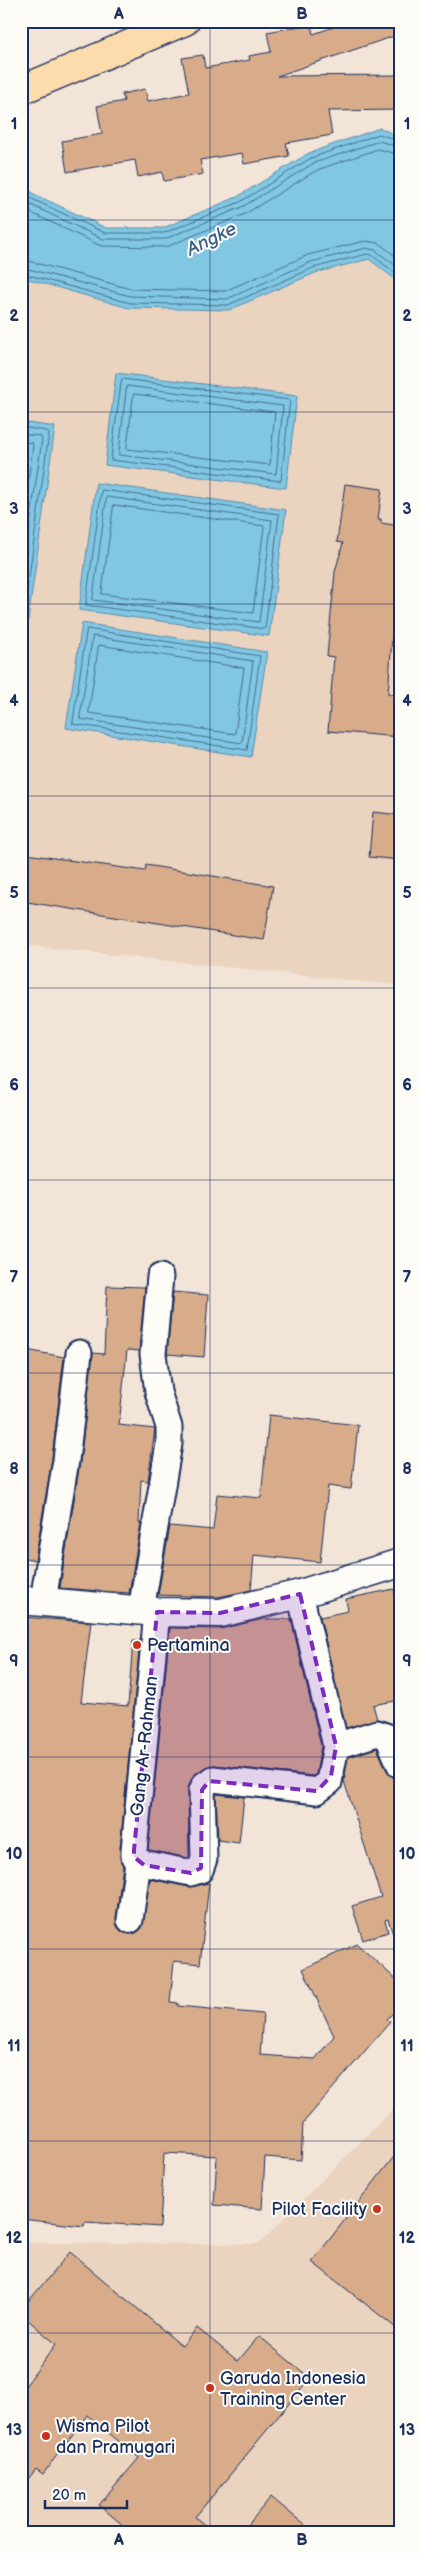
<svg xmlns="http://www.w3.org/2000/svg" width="421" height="2553" viewBox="0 0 421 2553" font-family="'Balsamiq Sans',sans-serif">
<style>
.built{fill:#ead3bf}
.water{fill:#81c7e2;stroke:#588aad}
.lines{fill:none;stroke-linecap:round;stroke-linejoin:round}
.shore{stroke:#446c93;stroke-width:1}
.building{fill:#d8ac8a;stroke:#1b2f5e}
.minor-casing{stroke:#1b2f5e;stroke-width:29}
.secondary-casing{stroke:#1b2f5e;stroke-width:31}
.primary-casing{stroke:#1b2f5e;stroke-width:31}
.minor{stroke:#fdfcf7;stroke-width:25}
.secondary{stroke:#fdfcf7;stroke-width:28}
.primary{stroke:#fcdcac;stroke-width:28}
.marked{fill:#7b2cbf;fill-opacity:0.2;stroke:#7b2cbf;stroke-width:4;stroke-dasharray:10 6;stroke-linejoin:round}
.grid{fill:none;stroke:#1b2f5e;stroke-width:1;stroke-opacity:0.55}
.poi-dot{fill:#c8321e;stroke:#fdfcf7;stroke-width:2}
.labels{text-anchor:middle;stroke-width:4;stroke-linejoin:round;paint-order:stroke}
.poi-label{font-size:18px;fill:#1b2f5e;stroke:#fdfcf7;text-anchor:start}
.street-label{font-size:18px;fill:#1b2f5e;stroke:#fdfcf7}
.water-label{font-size:19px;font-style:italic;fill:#3a5d86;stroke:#fdfcf7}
.neatline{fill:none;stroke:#1b2f5e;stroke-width:2}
.grid-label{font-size:16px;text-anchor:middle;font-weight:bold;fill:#1b2f5e}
</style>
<rect width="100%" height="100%" fill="#f2e4d6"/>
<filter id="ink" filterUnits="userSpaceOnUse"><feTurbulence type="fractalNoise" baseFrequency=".02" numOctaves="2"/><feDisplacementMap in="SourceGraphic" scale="10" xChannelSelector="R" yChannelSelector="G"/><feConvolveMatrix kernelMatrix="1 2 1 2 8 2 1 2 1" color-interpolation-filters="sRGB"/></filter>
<g filter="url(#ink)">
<!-- built -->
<g class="built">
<path d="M369,259L400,283V962L397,985L21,945V277L129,308L229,310L315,273Z"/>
<path d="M400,2102V2532H21V2243L259,2244Z"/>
</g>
<!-- water -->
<g class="water">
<path d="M380,128L400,137V283L369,259L315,273L229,310L129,308L21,277V181L34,194L106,228H163L237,197L309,153Z"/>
<path d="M116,373L297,396L286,488L105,465Z"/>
<path d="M21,422L55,427L21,670Z"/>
<path d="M96,483L286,510L269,636L79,610Z"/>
<path d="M82,623L267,652L251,757L66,728Z"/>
</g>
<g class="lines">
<!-- shore -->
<g class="shore">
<path d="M21,188L32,199L105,233H164L240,202L311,158L379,134L400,141"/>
<path d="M21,197L29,204L103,239H165L242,207L314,163L379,141L400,147"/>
<path d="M21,208L101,246L166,247L245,214L317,170L378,149L400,155"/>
<path d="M21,259L131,289L225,291L308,255L365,241L379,243L400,260"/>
<path d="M21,267L130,296L227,299L311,262L366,248L375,250L400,269"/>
<path d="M21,273L130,303L228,305L313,268L367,254L372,255L400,277"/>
<path d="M122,379L290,400L281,481L111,460Z"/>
<path d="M127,386L283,406L276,474L119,455Z"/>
<path d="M134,394L275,412L270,465L127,449Z"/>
<path d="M21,427L47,431L49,433L21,634"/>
<path d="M21,434L40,436L42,439L21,588"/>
<path d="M21,441L32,443L33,445L21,533"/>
<path d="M102,490L279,514L265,629L86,605Z"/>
<path d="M107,497L272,520L259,622L93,600Z"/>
<path d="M114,505L264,526L253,613L102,594Z"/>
<path d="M87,629L260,656L247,750L73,724Z"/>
<path d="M93,636L253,661L242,743L80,719Z"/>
<path d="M99,645L244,668L235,734L89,713Z"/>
</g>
</g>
<!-- building -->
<g class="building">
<path d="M352,21H400V34L277,76L400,75V110L328,111L332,135L286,143L289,156L244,164L242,153L200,160L203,174L164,181L162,172L138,177L135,160L67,172L62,141L102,134L97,106L124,101L122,94L145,89L148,101L189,93L182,58L203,55L205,68L250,60L249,56L271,52L267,32L311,24L313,34Z"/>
<path d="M345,484L382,489L378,519H381V523L400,526V609H394L388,694L400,695V737L328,731L334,657L327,656L335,572L343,543L337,542Z"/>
<path d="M373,812L400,815V860L369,857Z"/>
<path d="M26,854L145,871L146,865L273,886L264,940L21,901Z"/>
<path d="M107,1286L145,1287L139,1351L127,1350L119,1425L155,1429L148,1481L141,1480L139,1523H141L129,1593L60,1588L80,1462L93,1353L104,1354Z"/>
<path d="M173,1292L208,1295L204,1357L167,1354Z"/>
<path d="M21,1349L64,1357L52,1458L35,1560L21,1557Z"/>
<path d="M269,1415L358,1425L351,1489L328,1486L320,1562L254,1555L251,1590L218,1597L158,1595L170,1526L213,1530L217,1494L261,1498Z"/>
<path d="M394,1589L400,1615V1700L373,1705L377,1719L346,1728L320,1617L348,1611L346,1599Z"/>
<path d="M21,1617L91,1622L81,1702L128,1706L133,1641H140L120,1849L123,1866L116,1918L117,1926L122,1932L129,1934L136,1933L142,1928L150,1879L189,1887L209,1883L200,1964L174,1961L170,2002L178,2003V2006L263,2014L260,2055L315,2059L334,2036L303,1969L357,1944L400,1983V2006L387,2019L390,2022L303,2123L301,2160L265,2157L262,2209L214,2205L217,2156L164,2153L160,2227L85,2222L84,2226L21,2219Z"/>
<path d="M264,1619H291L321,1746L316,1774L313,1776L215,1765L205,1767L192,1777L188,1790L189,1858L148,1850L170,1628L220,1629Z"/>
<path d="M377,1748L387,1771L396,1778L400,1790V1940H395L388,1919L385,1920L388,1932L363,1940L352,1906L381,1897L344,1781L348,1757Z"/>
<path d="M216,1794L244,1797L239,1843L218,1840Z"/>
<path d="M400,2149V2331L312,2262Z"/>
<path d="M70,2252L182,2346L197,2328L238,2361L259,2336L310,2378L195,2517L213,2532H131L99,2505L139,2458L87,2415L43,2474L36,2469L21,2488V2392L56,2344L21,2314V2310Z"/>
<path d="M271,2497L313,2532H242Z"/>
</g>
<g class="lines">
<!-- minor casing -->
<g class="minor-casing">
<g id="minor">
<path d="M300,1594L336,1746"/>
<path d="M43,1601L66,1460L79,1353"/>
<path d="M141,1610L169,1444V1427L158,1392L153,1354L160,1277"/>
<path d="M157,1612L134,1850V1857L138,1862L191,1873L200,1870L204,1859L202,1790L205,1784L213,1779L317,1791L329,1782L336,1746L377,1733L388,1737L400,1765"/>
<path d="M130,1920L138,1862"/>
</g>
</g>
<!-- secondary casing -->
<g class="secondary-casing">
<path id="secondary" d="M21,1600L157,1612L220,1613L300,1594L400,1563"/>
</g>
<!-- primary casing -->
<g class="primary-casing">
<path id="primary" d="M21,90L185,21"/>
</g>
<!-- minor -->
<use href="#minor" class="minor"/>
<!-- secondary -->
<use href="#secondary" class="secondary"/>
<!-- primary -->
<use href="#primary" class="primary"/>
</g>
</g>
<!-- marked area -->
<path class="marked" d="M300,1594L336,1746L331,1776L317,1791L209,1781L202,1790L201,1868L191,1873L144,1865L134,1857V1850L157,1612L220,1613Z"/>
<!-- grid -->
<path class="grid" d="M210,21V2532M21,220H400M21,412H400M21,604H400M21,796H400M21,988H400M21,1180H400M21,1373H400M21,1565H400M21,1757H400M21,1949H400M21,2141H400M21,2333H400"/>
<!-- markers -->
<g class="poi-dot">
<circle cx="137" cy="1645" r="5"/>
<circle cx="377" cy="2209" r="5"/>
<circle cx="210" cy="2388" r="5"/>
<circle cx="46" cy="2436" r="5"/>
</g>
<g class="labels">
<!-- poi labels -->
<g class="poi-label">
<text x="147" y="1651">Pertamina</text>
<text x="367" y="2215" text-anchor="end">Pilot Facility</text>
<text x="220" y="2384">Garuda Indonesia<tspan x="220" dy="21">Training Center</tspan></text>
<text x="56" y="2432">Wisma Pilot<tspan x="56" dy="21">dan Pramugari</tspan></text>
</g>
<!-- street labels -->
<g class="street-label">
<text transform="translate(144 1746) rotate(-84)" y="6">Gang Ar-Rahman</text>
</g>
<!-- water labels -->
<g class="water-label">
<text transform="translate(211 238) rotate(-26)" y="7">Angke</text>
</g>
</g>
<!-- margin -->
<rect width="421" height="2553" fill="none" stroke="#fdfcf7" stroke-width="55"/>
<!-- scale -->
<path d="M45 2500v8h82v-8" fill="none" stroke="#1b2f5e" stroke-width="2.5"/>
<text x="52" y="2500" font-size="15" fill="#1b2f5e" stroke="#fdfcf7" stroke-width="4" paint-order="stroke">20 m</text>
<rect x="28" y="28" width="366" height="2498" class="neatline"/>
<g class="grid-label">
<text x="119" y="19">A</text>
<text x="302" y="19">B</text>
<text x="14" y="129">1</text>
<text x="407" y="129">1</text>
<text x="14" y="321">2</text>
<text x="407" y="321">2</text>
<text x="14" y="514">3</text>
<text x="407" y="514">3</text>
<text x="14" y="706">4</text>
<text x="407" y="706">4</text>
<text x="14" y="898">5</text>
<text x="407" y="898">5</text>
<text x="14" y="1090">6</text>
<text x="407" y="1090">6</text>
<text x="14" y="1282">7</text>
<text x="407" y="1282">7</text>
<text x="14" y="1474">8</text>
<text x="407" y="1474">8</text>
<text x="14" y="1666">9</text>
<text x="407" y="1666">9</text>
<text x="14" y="1859">10</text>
<text x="407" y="1859">10</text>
<text x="14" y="2051">11</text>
<text x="407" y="2051">11</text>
<text x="14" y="2243">12</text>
<text x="407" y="2243">12</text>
<text x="14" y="2435">13</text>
<text x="407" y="2435">13</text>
<text x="119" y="2545">A</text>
<text x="302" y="2545">B</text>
</g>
</svg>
